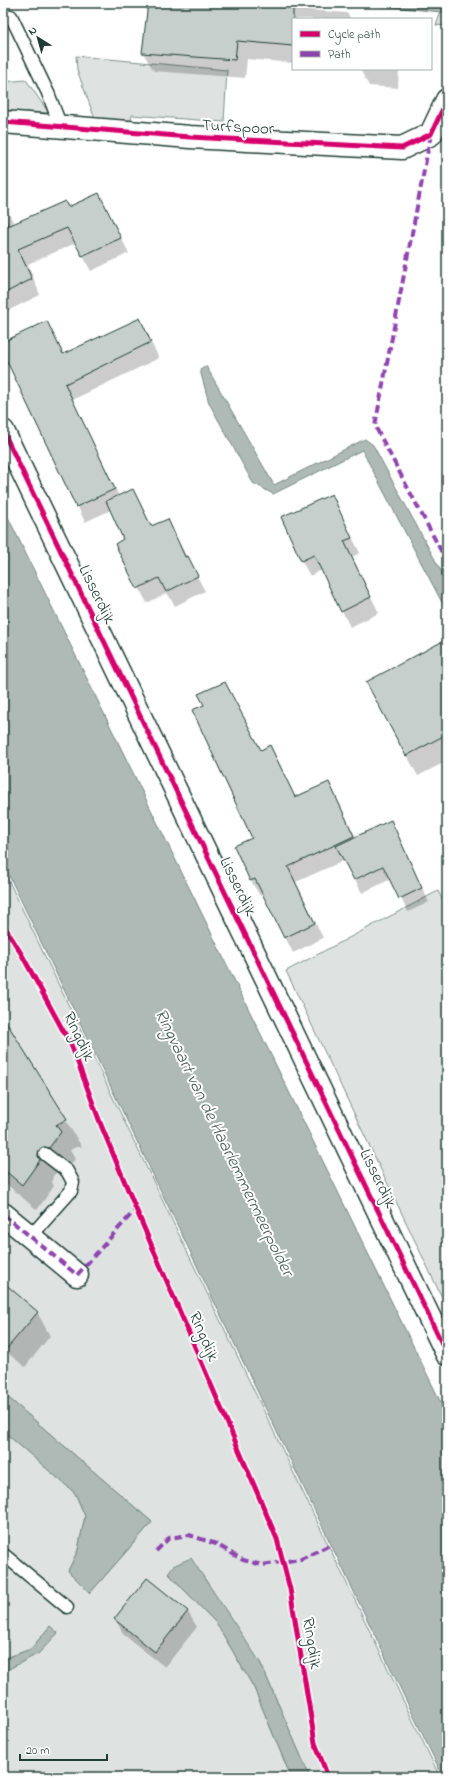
<svg xmlns="http://www.w3.org/2000/svg" width="450" height="1780" viewBox="0 0 450 1780" font-family="'Indie Flower',sans-serif">
<style>
.green{fill:#dee3e2;stroke:#7e908b}
.water{fill:#afbab7;stroke:#758883}
.shadow{fill:#0003}
.building{fill:#c7cfcc;stroke:#1f3d34}
.lines{fill:none;stroke-linecap:round;stroke-linejoin:round}
.service-casing{stroke:#1f3d34;stroke-width:15}
.minor-casing{stroke:#1f3d34;stroke-width:25}
.tertiary-casing{stroke:#1f3d34;stroke-width:25}
.service{stroke:#fff;stroke-width:12}
.minor{stroke:#fff;stroke-width:22}
.tertiary{stroke:#fff;stroke-width:22}
.quiet{stroke:#8e44ad;stroke-width:4;stroke-dasharray:8 4;stroke-linecap:butt}
.cycleway-casing{stroke:#fff;stroke-width:8}
.cycleway{stroke:#d6006c;stroke-width:5}
.labels{text-anchor:middle;stroke-width:4;stroke-linejoin:round;paint-order:stroke}
.street-label{font-size:17px;fill:#1f3d34;stroke:#fff}
.water-label{font-size:18px;font-style:italic;fill:#4a625b;stroke:#fff}
</style>
<rect width="100%" height="100%" fill="#fff"/>
<filter id="ink" filterUnits="userSpaceOnUse"><feTurbulence type="fractalNoise" baseFrequency=".025" numOctaves="2"/><feDisplacementMap in="SourceGraphic" scale="8" xChannelSelector="R" yChannelSelector="G"/><feConvolveMatrix kernelMatrix="1 2 1 2 8 2 1 2 1" color-interpolation-filters="sRGB"/></filter>
<g filter="url(#ink)">
<!-- green -->
<g class="green">
<path d="M447,9V26L436,25L441,12Z"/>
<path d="M76,56L227,70L224,122L132,115L130,123L95,119L77,70Z"/>
<path d="M26,80L49,113L3,111V82Z"/>
<path d="M3,869L440,1777H310L260,1662L168,1573L217,1624L254,1688L291,1777H3V1672L39,1653L50,1626L31,1649L3,1659V1431L75,1493L85,1516L78,1550L68,1571L90,1593L152,1522L3,1393Z"/>
<path d="M438,891L447,909V1308L286,971Z"/>
</g>
<!-- water -->
<g class="water">
<path d="M353,3H447V9L441,12Z"/>
<path d="M206,366L274,485L365,439L373,445L447,582V612L362,450L273,494L253,483L209,403L200,370Z"/>
<path d="M3,507L447,1415V1777H443L3,863Z"/>
<path d="M3,1393L152,1522L90,1593L68,1571L78,1550L85,1516L75,1493L3,1431Z"/>
<path d="M191,1558L260,1662L310,1777H291L254,1688L217,1624L168,1573L173,1566Z"/>
<path d="M50,1626L58,1633L39,1653L3,1672V1659L31,1649Z"/>
</g>
<!-- shadow -->
<g class="shadow">
<path d="M149,3H221L347,13L351,19H293V63L247,59L245,78L154,71L143,53Z"/>
<path d="M360,69H399L398,88L369,86Z"/>
<path d="M99,195L129,253L91,271L76,243L28,264L40,295L3,313V201L14,224L68,208Z"/>
<path d="M139,319L159,358L72,400L119,496L133,490L152,527L167,520L205,591L175,606L167,593L147,603L116,544L125,540L111,510L85,522L3,351V343L46,322L64,355Z"/>
<path d="M331,495L360,553L352,557L379,613L350,627L322,570L310,576L301,560Z"/>
<path d="M447,641V761L418,776L367,682Z"/>
<path d="M269,746L296,798L329,783L356,838L390,822L429,902L408,912L391,879L362,893L345,860L296,882L323,938L293,953L264,894L260,896L251,881L236,846L253,838L261,751Z"/>
<path d="M3,1019L82,1147H76L70,1150L75,1159L64,1173L57,1172L53,1176L52,1182L54,1186L37,1210L3,1181Z"/>
<path d="M3,1284L37,1312L50,1336L25,1367L3,1349Z"/>
<path d="M147,1579L188,1612L197,1627L165,1667L124,1635L115,1619Z"/>
</g>
<!-- building -->
<g class="building">
<path d="M148,3H230L293,8V46L237,41L235,60L142,53Z"/>
<path d="M99,193L121,238L82,256L67,228L18,249L32,279L3,294V214L8,226L65,201L68,207Z"/>
<path d="M140,318L151,342L65,384L115,489L76,507L3,353V342L47,321L63,354Z"/>
<path d="M133,489L151,526L168,519L185,557L188,556L198,576L166,592L159,578L137,589L115,544L123,539L106,501Z"/>
<path d="M332,494L352,538L344,541L371,597L341,612L314,555L301,561L281,517Z"/>
<path d="M447,639V734L406,756L366,682Z"/>
<path d="M225,682L261,750L270,745L295,797L329,782L354,836L288,867L315,923L284,938L255,879L250,881L234,846L252,838L192,710L204,705L198,694Z"/>
<path d="M391,820L422,888L399,899L383,866L354,880L336,846Z"/>
<path d="M3,1017L67,1119L56,1125L61,1132L49,1148L43,1147L39,1150L38,1156L40,1160L22,1185L3,1169Z"/>
<path d="M3,1282L38,1312L3,1353Z"/>
<path d="M147,1578L188,1611L155,1652L114,1619Z"/>
</g>
<g class="lines">
<!-- service casing -->
<g class="service-casing">
<g id="service">
<path d="M11,16L48,93L61,127"/>
<path d="M30,1237L71,1191L73,1182L67,1171L45,1154"/>
<path d="M3,1554L67,1607"/>
</g>
</g>
<!-- minor casing -->
<g class="minor-casing">
<g id="minor">
<path d="M3,122L190,137L402,148L431,134L447,100"/>
<path d="M3,1214L77,1275"/>
</g>
</g>
<!-- tertiary casing -->
<g class="tertiary-casing">
<path id="tertiary" d="M3,431L447,1354"/>
</g>
<!-- service -->
<use href="#service" class="service"/>
<!-- minor -->
<use href="#minor" class="minor"/>
<!-- tertiary -->
<use href="#tertiary" class="tertiary"/>
<!-- quiet -->
<g class="quiet">
<path d="M431,134L375,426L447,562"/>
<path d="M3,1214L77,1275L136,1209"/>
<path d="M156,1551L169,1538L189,1535L216,1544L243,1560L262,1565L301,1559L328,1546"/>
</g>
<!-- cycleway casing -->
<g class="cycleway-casing">
<g id="cycleway">
<path d="M3,122L190,137L402,148L431,134L447,100"/>
<path d="M3,431L447,1354"/>
<path d="M3,924L22,955L72,1047L101,1125L136,1209L277,1539L290,1589L315,1743L328,1777"/>
</g>
</g>
<!-- cycleway -->
<use href="#cycleway" class="cycleway"/>
</g>
</g>
<g class="labels">
<!-- street labels -->
<g class="street-label">
<text transform="translate(238 126) rotate(3)" y="6">Turfspoor</text>
<text transform="translate(98 594) rotate(64)" y="6">Lisserdijk</text>
<text transform="translate(239 886) rotate(64)" y="6">Lisserdijk</text>
<text transform="translate(80 1036) rotate(65)" y="6">Ringdijk</text>
<text transform="translate(379 1178) rotate(64)" y="6">Lisserdijk</text>
<text transform="translate(205 1336) rotate(67)" y="6">Ringdijk</text>
<text transform="translate(313 1643) rotate(81)" y="6">Ringdijk</text>
</g>
<!-- water labels -->
<g class="water-label">
<text transform="translate(225 1142) rotate(64)" y="6">Ringvaart van de Haarlemmermeerpolder</text>
</g>
</g>
<!-- margin -->
<rect width="450" height="1780" fill="none" stroke="#fff" stroke-width="16"/>
<rect x="8" y="8" width="434" height="1764" fill="none" stroke="#1f3d34" stroke-width="1.5" filter="url(#ink)"/>
<!-- legend -->
<rect x="292" y="18" width="140" height="52" fill="#ffffff" stroke="#a5b1ae"/>
<rect x="300" y="31" width="20" height="6" fill="#d6006c" stroke="#a5b1ae"/>
<text x="328" y="38" font-size="12" fill="#1f3d34">Cycle path</text>
<rect x="300" y="51" width="20" height="6" fill="#8e44ad" stroke="#a5b1ae"/>
<text x="328" y="58" font-size="12" fill="#1f3d34">Path</text>
<!-- north arrow -->
<g transform="translate(38 38) rotate(323)" stroke="#ffffff" stroke-width="3" paint-order="stroke">
<path d="M0-3L7 15L0 10L-7 15Z" fill="#1f3d34"/>
<text y="-6" font-size="11" font-weight="bold" text-anchor="middle" fill="#1f3d34">N</text>
</g>
<!-- scale -->
<path d="M20 1754v6h87v-6" fill="none" stroke="#1f3d34" stroke-width="2"/>
<text x="26" y="1754" font-size="12" fill="#1f3d34" stroke="#ffffff" stroke-width="3" paint-order="stroke">20 m</text>
</svg>
